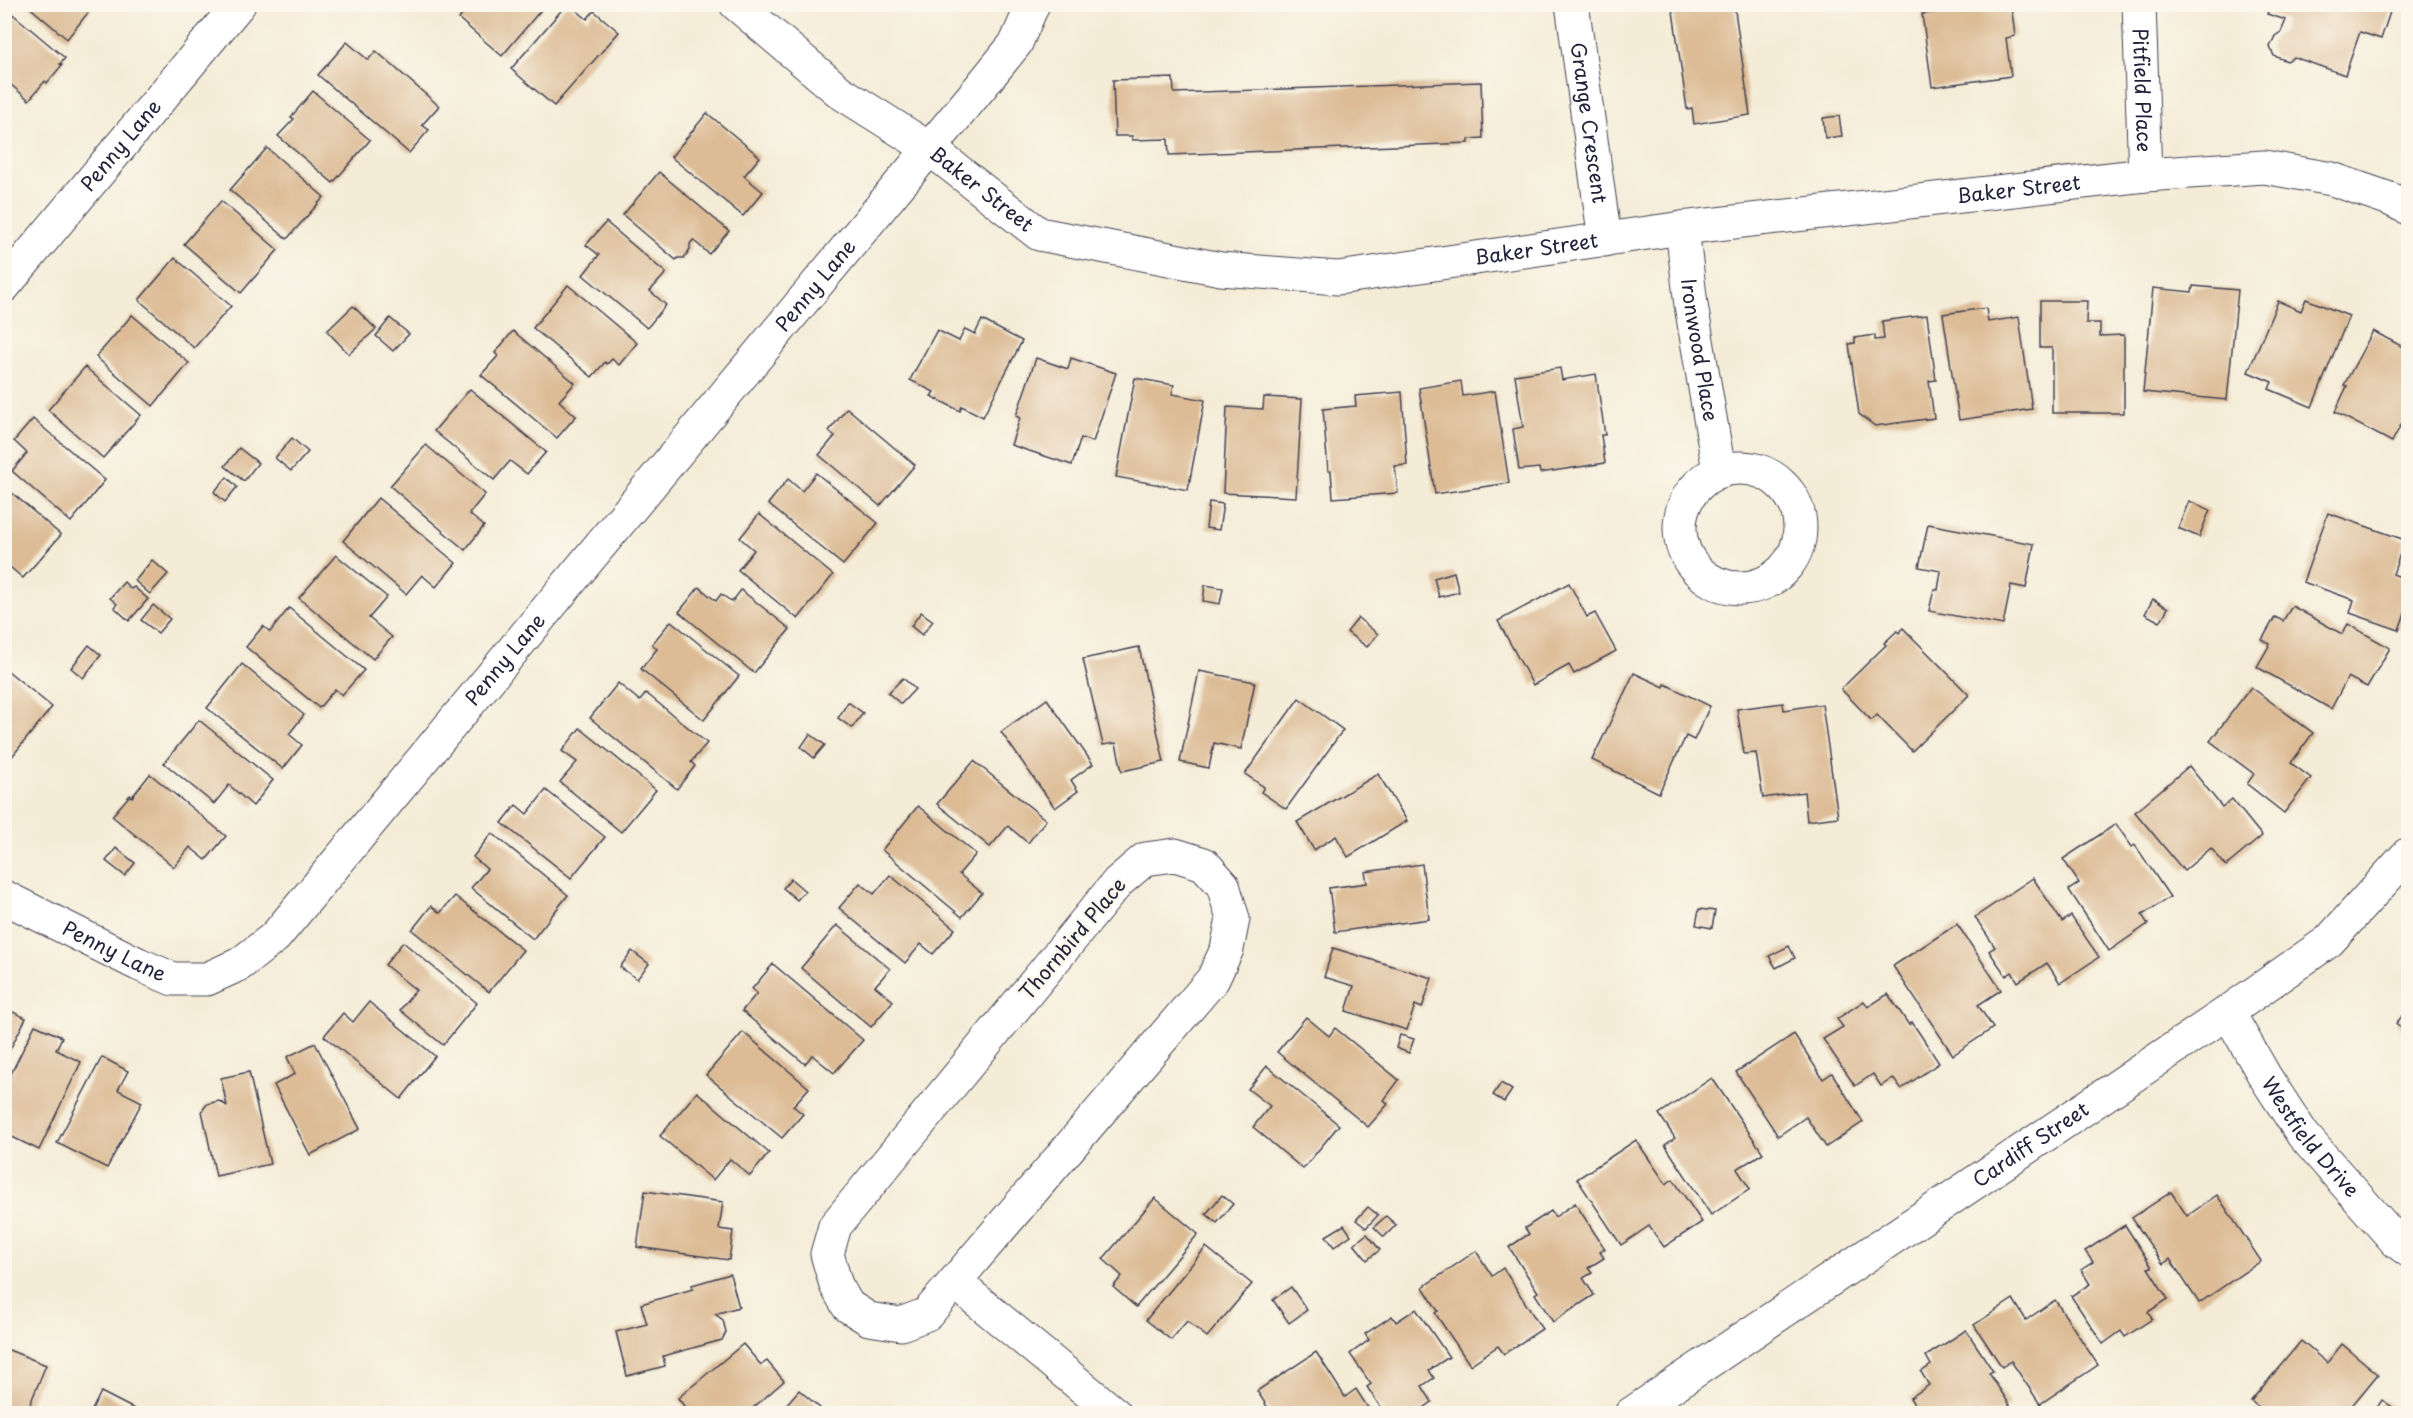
<svg xmlns="http://www.w3.org/2000/svg" width="2413" height="1418" viewBox="0 0 2413 1418" font-family="'Playpen Sans',sans-serif">
<style>
.building{fill:#dcbb95}
.lines{fill:none;stroke-linecap:round;stroke-linejoin:round}
.street-casing{stroke:#424052;stroke-width:35}
.street{stroke:#fff;stroke-width:33}
.labels{text-anchor:middle;stroke-width:5;stroke-linejoin:round;paint-order:stroke}
.street-label{font-size:20px;fill:#22223b;stroke:#fbf7ec}
</style>
<rect width="100%" height="100%" fill="#fbf7ec"/>
<filter id="ink" filterUnits="userSpaceOnUse"><feTurbulence type="fractalNoise" baseFrequency=".0167" numOctaves="2"/><feDisplacementMap in="SourceGraphic" scale="12" xChannelSelector="R" yChannelSelector="G"/><feConvolveMatrix kernelMatrix="1 2 1 2 8 2 1 2 1" color-interpolation-filters="sRGB"/></filter>
<filter id="wash" filterUnits="userSpaceOnUse"><feTurbulence type="fractalNoise" baseFrequency=".008" numOctaves="4" result="noise"/><feDisplacementMap in="SourceGraphic" scale="24" xChannelSelector="R" yChannelSelector="G"/><feGaussianBlur stdDeviation="1.35" result="paint"/><feColorMatrix in="noise" values="0 0 0 0 0 0 0 0 0 0 0 0 0 0 0 0 0 1.4 0 .05"/><feComposite in="paint" operator="in"/></filter>
<g filter="url(#wash)">
<rect width="100%" height="100%" fill="#f4ecd7"/>
<g id="blocks">
<!-- building -->
<g class="building">
<path d="M26,4H95L67,39Z"/>
<path d="M471,4H546L502,56L459,19Z"/>
<path d="M1672,4H1734L1750,115L1694,124L1692,108L1687,109Z"/>
<path d="M1962,4H2011L2015,36L2006,38L2011,76L1932,87L1922,14L1963,9Z"/>
<path d="M2271,4H2386L2392,6L2381,39L2360,32L2345,75L2294,57L2287,61L2274,56L2270,47L2275,36L2281,32L2286,20L2267,14Z"/>
<path d="M566,5H570L587,19L594,11L619,32L554,106L511,69Z"/>
<path d="M9,11L65,58L60,64L62,65L47,83L45,81L29,100L4,79V16Z"/>
<path d="M347,42L368,60L376,51L439,106L422,125L429,130L409,153L318,75Z"/>
<path d="M1173,78L1174,93L1481,82L1483,138L1469,139V143L1169,155L1168,139L1132,140V136H1115L1113,80Z"/>
<path d="M313,91L370,140L333,183L278,136L294,119L291,117Z"/>
<path d="M707,113L760,157L744,176L763,192L743,216L671,157Z"/>
<path d="M1839,116L1842,136L1825,138L1823,118Z"/>
<path d="M267,148L324,197L287,239L230,190Z"/>
<path d="M659,172L729,231L709,254L693,240L690,244V249L684,258H678L676,260L623,215Z"/>
<path d="M221,201L278,250L241,293L184,244Z"/>
<path d="M606,222L666,273L650,291L666,305L647,328L583,275L599,255L586,245Z"/>
<path d="M175,258L231,306L194,348L139,300Z"/>
<path d="M568,285L637,343L619,365L612,359L607,364L605,362L592,377L533,328Z"/>
<path d="M2193,286L2238,290L2227,400L2143,392L2153,288L2192,292Z"/>
<path d="M2306,299L2349,316L2312,407L2269,389L2272,382L2248,372L2278,301L2301,311Z"/>
<path d="M2040,301H2087L2086,323H2100V336L2124,335V413H2052V348H2040Z"/>
<path d="M353,306L376,329L349,354L327,331Z"/>
<path d="M1986,308L1988,322L2019,317L2032,409L1959,420L1943,314Z"/>
<path d="M132,315L189,363L153,406L96,357Z"/>
<path d="M1927,315L1936,380L1929,381L1934,418L1875,426L1859,414L1849,344L1855,343V338L1875,335V340L1884,339L1882,321Z"/>
<path d="M390,318L409,334L393,351L376,336Z"/>
<path d="M982,320L1022,341L983,417L962,406L960,411L931,396L934,392L910,380L937,330L959,341L965,329L975,334Z"/>
<path d="M513,331L575,383L559,401L576,416L557,438L481,375L498,356L495,353Z"/>
<path d="M2373,331L2403,347L2408,337V418L2405,417L2392,442L2335,412L2347,386L2344,385Z"/>
<path d="M1036,358L1068,369L1071,358L1116,373L1093,442L1081,438L1072,465L1011,445L1020,418L1016,416Z"/>
<path d="M85,367L141,415L103,458L48,410Z"/>
<path d="M1560,368L1562,380L1596,374L1605,435H1601L1605,463L1540,473L1539,468L1519,470L1513,429L1523,427L1515,375Z"/>
<path d="M1135,378L1174,385L1172,394L1205,400L1188,490L1116,477Z"/>
<path d="M1461,381L1463,396L1495,391L1509,483L1435,494L1419,388Z"/>
<path d="M470,389L546,452L527,474L510,461L494,480L434,431Z"/>
<path d="M1402,392L1407,465L1395,466L1398,493L1333,498L1331,471H1328L1323,409L1356,406L1355,396Z"/>
<path d="M1264,397L1302,399L1296,497L1223,493L1227,407L1263,409Z"/>
<path d="M847,408L915,465L880,506L819,455L835,436L829,431Z"/>
<path d="M33,419L105,480L71,522L12,471L27,453L14,441Z"/>
<path d="M292,438L308,452L291,471L275,458Z"/>
<path d="M426,445L485,494L469,514L484,526L465,550L390,486Z"/>
<path d="M239,448L258,463L244,481L225,466Z"/>
<path d="M816,473L878,523L843,565L768,504L788,479L802,491Z"/>
<path d="M227,477L237,487L225,502L214,492Z"/>
<path d="M4,486L61,535L23,578L4,562Z"/>
<path d="M378,498L456,563L436,587L422,575L406,594L343,541Z"/>
<path d="M2189,501L2210,510L2199,537L2178,528Z"/>
<path d="M1209,502L1223,504L1219,530L1206,528Z"/>
<path d="M2328,513L2405,540L2393,574L2408,580V604L2399,630L2350,613L2354,600L2303,582Z"/>
<path d="M759,514L833,575L798,619L738,570L754,550L740,538Z"/>
<path d="M1928,524L2034,544L2026,588L2011,585L2003,625L1929,611L1934,589L1938,590L1941,571L1919,567Z"/>
<path d="M336,555L387,597L369,618L392,637L373,659L299,598Z"/>
<path d="M152,560L168,574L150,594L135,581Z"/>
<path d="M1454,572L1459,592L1439,597L1434,578Z"/>
<path d="M124,582L131,589L134,587L148,599L129,621L114,607L117,604L110,598Z"/>
<path d="M1569,583L1587,617L1595,613L1616,651L1574,674L1569,665L1533,685L1498,621Z"/>
<path d="M1205,585L1223,588L1220,604L1203,601Z"/>
<path d="M699,587L716,601L721,594L732,602L741,590L790,629L754,673L679,612Z"/>
<path d="M2153,599L2168,608L2160,622L2145,614Z"/>
<path d="M153,605L170,619L158,633L141,620Z"/>
<path d="M2292,606L2342,634L2348,624L2390,648L2367,687L2348,677L2331,709L2257,667L2270,644L2262,640L2275,617L2283,621Z"/>
<path d="M289,608L364,670L342,695L335,689L319,708L246,647L263,626L270,632Z"/>
<path d="M921,612L933,621L922,635L911,626Z"/>
<path d="M1358,618L1378,634L1367,647L1347,632Z"/>
<path d="M671,621L739,676L704,720L641,669L657,649L652,644Z"/>
<path d="M1903,628L1969,695L1912,751L1877,715L1871,720L1841,689L1886,645L1884,643L1897,631L1899,633Z"/>
<path d="M89,645L101,655L83,678L71,668Z"/>
<path d="M1139,647L1164,762L1122,771L1116,743L1103,745L1083,659Z"/>
<path d="M242,664L304,715L289,734L302,745L283,769L207,708Z"/>
<path d="M8,671L52,707L6,764L4,675Z"/>
<path d="M1199,671L1255,682L1241,749L1214,743L1209,768L1180,762Z"/>
<path d="M1634,673L1664,687L1665,684L1710,706L1694,740L1686,736L1659,793L1592,760Z"/>
<path d="M903,678L915,689L901,704L888,693Z"/>
<path d="M618,683L640,701L646,693L707,743L691,762L695,766L677,789L590,718Z"/>
<path d="M2251,687L2313,733L2291,763L2311,778L2284,813L2247,784L2254,774L2210,741Z"/>
<path d="M1299,698L1343,730L1286,809L1261,792L1264,787L1245,774Z"/>
<path d="M1047,699L1093,764L1071,780L1078,791L1055,808L1001,732Z"/>
<path d="M848,702L863,713L852,728L838,718Z"/>
<path d="M1783,703L1784,710L1822,704L1838,817L1807,821L1804,792L1763,798L1756,753L1744,754L1737,709Z"/>
<path d="M199,720L273,780L253,806L229,785L214,804L164,763Z"/>
<path d="M580,728L656,790L621,832L560,782L577,762L562,751Z"/>
<path d="M810,734L825,745L814,758L801,747Z"/>
<path d="M974,761L1046,820L1028,843L1008,826L990,847L937,804Z"/>
<path d="M2189,766L2222,807L2232,799L2262,836L2226,866L2211,848L2184,871L2135,812Z"/>
<path d="M150,774L226,836L206,860L190,847L174,867L112,816L130,795L132,797Z"/>
<path d="M1378,774L1407,821L1348,857L1336,836L1314,850L1297,822Z"/>
<path d="M546,790L605,837L571,878L502,823L516,805L527,814Z"/>
<path d="M918,806L976,854L959,874L982,893L962,917L882,850Z"/>
<path d="M2116,824L2132,847L2135,845L2170,897L2142,915L2148,924L2109,951L2069,890L2079,883L2063,859Z"/>
<path d="M492,833L568,895L533,939L471,888L487,869L473,857Z"/>
<path d="M116,848L135,863L125,876L106,861Z"/>
<path d="M1422,864L1429,919L1335,932L1329,888L1367,883L1365,872Z"/>
<path d="M890,875L955,929L933,954L921,944L905,963L839,908L860,883L874,894Z"/>
<path d="M2033,878L2062,922L2071,916L2099,957L2060,983L2047,963L2018,982L2012,972L2006,976L1989,951L1995,947L1975,917Z"/>
<path d="M791,879L805,891L797,900L783,888Z"/>
<path d="M455,896L523,950L489,992L412,930L431,906L440,913Z"/>
<path d="M1699,909L1715,911L1712,928L1696,925Z"/>
<path d="M1957,924L2001,990L1978,1005L1993,1028L1953,1055L1893,966Z"/>
<path d="M837,925L890,969L875,986L893,1001L871,1027L801,968Z"/>
<path d="M403,942L477,1003L443,1045L400,1010L416,990L385,965Z"/>
<path d="M1789,946L1795,958L1776,968L1769,956Z"/>
<path d="M1333,948L1432,978L1422,1008L1415,1005L1407,1030L1346,1011L1354,986L1324,977Z"/>
<path d="M632,951L649,964L637,979L620,967Z"/>
<path d="M773,964L863,1040L834,1073L812,1055L805,1064L742,1011L757,993L752,989Z"/>
<path d="M1888,994L1909,1025L1912,1022L1939,1063L1901,1089L1893,1078L1881,1086L1873,1074L1855,1086L1823,1039L1843,1027L1837,1019L1864,1001L1868,1007Z"/>
<path d="M369,1002L435,1056L401,1099L324,1036L343,1013L353,1022Z"/>
<path d="M4,1008L26,1018L4,1061Z"/>
<path d="M2408,1010V1035L2396,1023Z"/>
<path d="M1306,1017L1329,1036L1335,1028L1399,1080L1384,1100L1388,1104L1368,1127L1277,1052Z"/>
<path d="M35,1025L62,1037L56,1050L81,1062L39,1150L4,1133V1088Z"/>
<path d="M743,1032L809,1088L793,1106L803,1114L782,1138L706,1075Z"/>
<path d="M1794,1034L1823,1079L1832,1073L1863,1122L1826,1147L1806,1117L1778,1136L1736,1072Z"/>
<path d="M1400,1035L1414,1039L1409,1053L1396,1048Z"/>
<path d="M315,1043L360,1129L310,1155L274,1085L295,1074L287,1057Z"/>
<path d="M102,1057L128,1071L118,1090L142,1102L107,1168L57,1143Z"/>
<path d="M1267,1066L1339,1125L1303,1169L1253,1127L1270,1106L1248,1089Z"/>
<path d="M249,1072L270,1164L216,1176L202,1111L207,1104L219,1101L227,1106L221,1078Z"/>
<path d="M1712,1078L1763,1153L1737,1169L1750,1189L1711,1215L1665,1145L1675,1138L1659,1114Z"/>
<path d="M1501,1083L1512,1090L1504,1102L1493,1095Z"/>
<path d="M697,1092L769,1153L750,1176L730,1159L713,1180L660,1136Z"/>
<path d="M1636,1140L1666,1184L1673,1179L1702,1222L1664,1247L1649,1226L1621,1245L1577,1179Z"/>
<path d="M645,1191L723,1202L719,1229L733,1231L729,1260L637,1247Z"/>
<path d="M2171,1192L2187,1216L2217,1195L2261,1261L2199,1303L2170,1259L2163,1264L2132,1218Z"/>
<path d="M1222,1195L1233,1204L1217,1223L1206,1214Z"/>
<path d="M1155,1198L1198,1234L1136,1307L1113,1287L1122,1276L1103,1259Z"/>
<path d="M1575,1203L1605,1249L1600,1252L1604,1258L1588,1268L1592,1273L1583,1278L1594,1295L1553,1322L1535,1294L1538,1292L1509,1247L1529,1234L1525,1228L1551,1211L1555,1217Z"/>
<path d="M1368,1207L1378,1215L1366,1228L1356,1220Z"/>
<path d="M1386,1216L1396,1225L1384,1237L1374,1227Z"/>
<path d="M1344,1225L1351,1235L1334,1247L1326,1236Z"/>
<path d="M2125,1225L2152,1267L2148,1268L2168,1299L2148,1312L2152,1319L2125,1337L2121,1331L2103,1344L2071,1296L2090,1284L2081,1270L2093,1262L2085,1251Z"/>
<path d="M1367,1234L1380,1250L1367,1260L1354,1244Z"/>
<path d="M1206,1247L1252,1284L1207,1337L1187,1321L1171,1340L1146,1320Z"/>
<path d="M1476,1251L1492,1276L1503,1268L1542,1329L1504,1354L1498,1346L1470,1365L1435,1313L1438,1311L1423,1287Z"/>
<path d="M730,1274L739,1307L715,1314L723,1320L726,1332L722,1340L663,1356L665,1366L627,1376L616,1332L647,1324L641,1304L693,1289L692,1285Z"/>
<path d="M1291,1287L1307,1310L1289,1323L1273,1300Z"/>
<path d="M2013,1299L2026,1320L2055,1300L2098,1365L2040,1404L2011,1361L2002,1367L1974,1325Z"/>
<path d="M1416,1309L1449,1357L1429,1370L1434,1378L1422,1386L1432,1402L1415,1414H1385L1367,1387L1371,1384L1350,1354L1369,1340L1365,1334L1392,1316L1396,1322Z"/>
<path d="M1966,1330L1993,1371L1989,1373L2010,1405L1997,1414H1920L1910,1398L1929,1385L1921,1372L1931,1365L1926,1356Z"/>
<path d="M2301,1341L2327,1363L2342,1344L2378,1374L2345,1414H2266L2251,1401Z"/>
<path d="M743,1344L761,1365L767,1361L784,1381L746,1414H690L678,1398Z"/>
<path d="M4,1348L46,1365L26,1414H4Z"/>
<path d="M1316,1352L1345,1397L1356,1389L1372,1414H1272L1257,1391Z"/>
<path d="M799,1390L820,1408L815,1414H778Z"/>
<path d="M101,1392L144,1414H90Z"/>
<path d="M2382,1400L2403,1414H2373Z"/>
</g>
</g>
</g>
<g filter="url(#ink)">
<use href="#blocks" fill-opacity="0" stroke="#424052" stroke-width="1.5"/>
<g class="lines">
<!-- street casing -->
<g class="street-casing">
<g id="street">
<path id="s1" d="M736,4L840,92L930,149L1039,234L1221,269L1338,278L1682,228L2145,175L2264,167L2332,179L2390,199L2408,208"/>
<path id="s2" d="M1572,4L1605,240"/>
<path id="s3" d="M2139,4L2145,175"/>
<path id="s4" d="M1682,228L1691,305L1719,471"/>
<path id="s5" d="M4,286L239,4"/>
<circle cx="1740" cy="528" r="60"/>
<path d="M1175,855L1204,864L1223,885L1233,919L1227,949L1213,979L927,1314L901,1324L869,1319L848,1306L836,1285L827,1254L835,1226L1118,882L1145,859Z"/>
<path id="s6" d="M4,897L138,964L173,979H207L240,964L275,937L978,90L1016,43L1033,4"/>
<path id="s7" d="M2228,1012L2264,1075L2303,1135L2396,1241L2408,1250"/>
<path d="M956,1283L1115,1414"/>
<path id="s8" d="M1631,1414L2228,1012L2329,941L2408,854"/>
</g>
</g>
<!-- street -->
<use href="#street" class="street"/>
</g>
</g>
<g class="labels">
<!-- street labels -->
<g class="street-label">
<text dy="7" stroke="none"><textPath href="#s3" startOffset="86">Pitfield Place</textPath></text>
<text dy="7" stroke="none"><textPath href="#s2" startOffset="120">Grange Crescent</textPath></text>
<text dy="7" stroke="none"><textPath href="#s5" startOffset="183">Penny Lane</textPath></text>
<text dy="7" stroke="none"><textPath href="#s1" startOffset="308">Baker Street</textPath></text>
<text dy="7" stroke="none"><textPath href="#s1" startOffset="1370">Baker Street</textPath></text>
<text dy="7" stroke="none"><textPath href="#s1" startOffset="884">Baker Street</textPath></text>
<text dy="7" stroke="none"><textPath href="#s6" startOffset="1149">Penny Lane</textPath></text>
<text dy="7" stroke="none"><textPath href="#s4" startOffset="123">Ironwood Place</textPath></text>
<text dy="7" stroke="none"><textPath href="#s6" startOffset="663">Penny Lane</textPath></text>
<text transform="translate(1073 939) rotate(-50)" y="7">Thornbird Place</text>
<text dy="7" stroke="none"><textPath href="#s6" startOffset="123">Penny Lane</textPath></text>
<text dy="7" stroke="none"><textPath href="#s7" startOffset="150">Westfield Drive</textPath></text>
<text dy="7" stroke="none"><textPath href="#s8" startOffset="482">Cardiff Street</textPath></text>
</g>
</g>
<!-- margin -->
<rect width="2413" height="1418" fill="none" stroke="#fbf7ec" stroke-width="24"/>
</svg>
